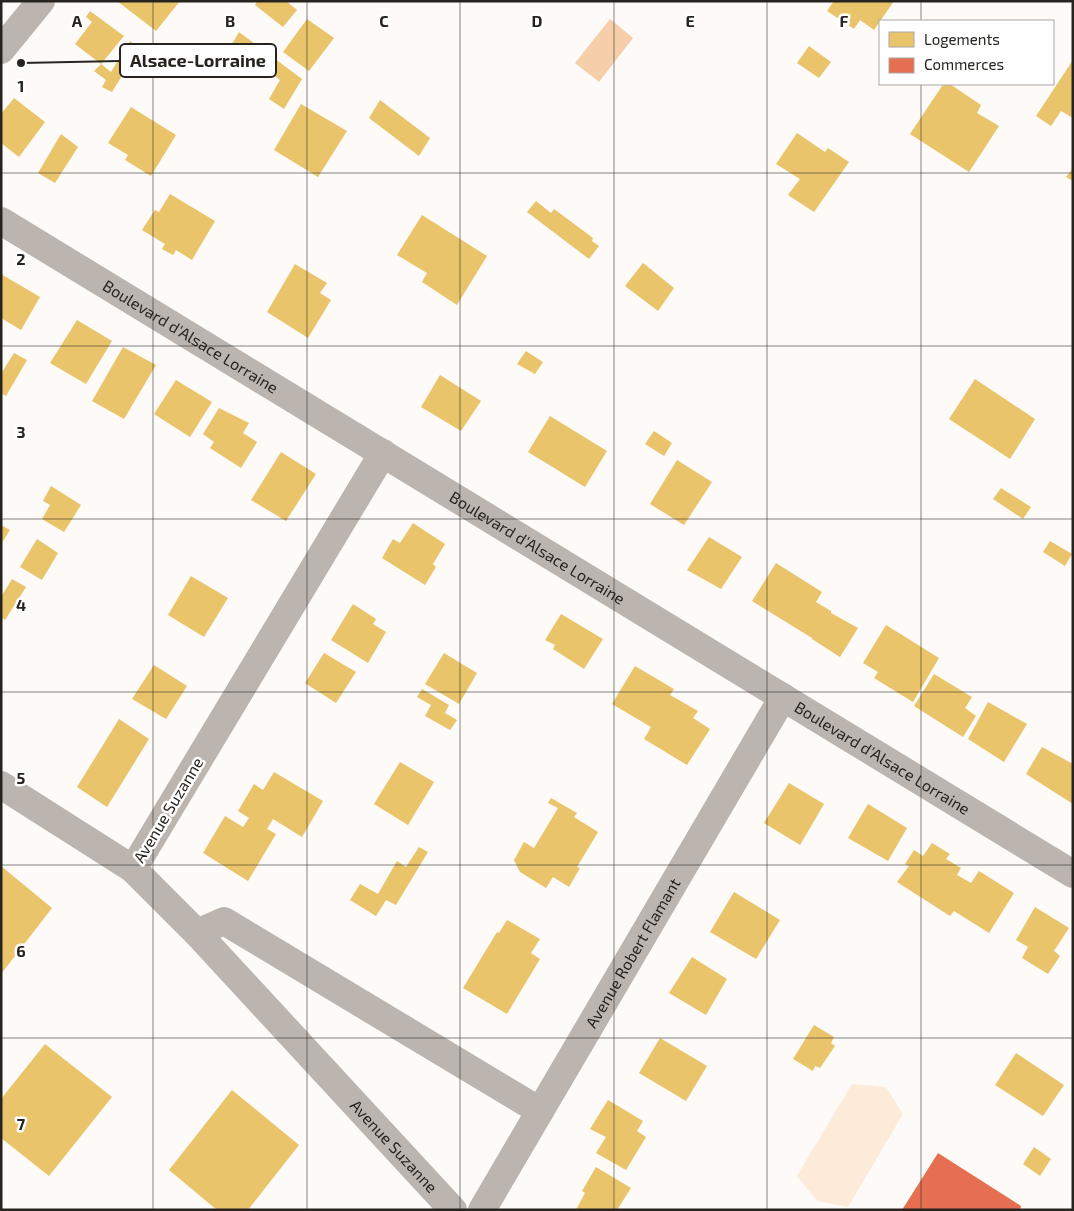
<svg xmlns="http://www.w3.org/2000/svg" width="1074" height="1211" viewBox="0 0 1074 1211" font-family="'Exo 2',sans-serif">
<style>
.green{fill:#fdebda}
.water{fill:#f6cfaa}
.homes{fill:#e9c46a}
.shops{fill:#e76f51}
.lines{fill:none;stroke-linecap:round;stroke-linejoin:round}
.minor{stroke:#bcb4af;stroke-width:28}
.grid{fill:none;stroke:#272420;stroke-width:1;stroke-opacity:0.55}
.labels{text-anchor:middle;stroke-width:5;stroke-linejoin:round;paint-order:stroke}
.street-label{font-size:16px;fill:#272420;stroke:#fff}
.grid-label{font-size:16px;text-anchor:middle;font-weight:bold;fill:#272420;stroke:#fff;stroke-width:5;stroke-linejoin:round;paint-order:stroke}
.leader{fill:none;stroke:#272420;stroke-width:2}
.callout-dot{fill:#272420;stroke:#fff;stroke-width:2}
.callout{fill:#fff;stroke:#272420;stroke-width:2}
.callout-label{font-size:18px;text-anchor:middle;font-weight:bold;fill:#272420}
</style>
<rect width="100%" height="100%" fill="#fdfaf8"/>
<!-- green -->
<path class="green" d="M852,1084L886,1087L903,1114L848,1207L817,1201L797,1176Z"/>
<!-- water -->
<path class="water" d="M610,19L633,38L599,82L575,63Z"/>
<!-- homes -->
<g class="homes">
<path d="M117,1H180L156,31Z"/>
<path d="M257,1H286L297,10L283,27L255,5Z"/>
<path d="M834,1H894L874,30L860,20L854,29L827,11Z"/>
<path d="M90,11L124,36L101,64L75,44L92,22L86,17Z"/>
<path d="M307,19L334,38L309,71L283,52Z"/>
<path d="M239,32L302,79L284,109L269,99L280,80L256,61L245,78L222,61Z"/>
<path d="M130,41L139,48L112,92L102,87L106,80L94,71L101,64L111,72Z"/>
<path d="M809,46L831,62L819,78L797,63Z"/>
<path d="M1073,60V118L1061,111L1051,126L1036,116Z"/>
<path d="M950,84L981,105L977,113L999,126L969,172L910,134L942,86Z"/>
<path d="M14,98L45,122L19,157L1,143V114Z"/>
<path d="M380,100L430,138L419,156L369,118Z"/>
<path d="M301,104L347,131L318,177L274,150Z"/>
<path d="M131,107L176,135L151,176L125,160L128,155L108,143Z"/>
<path d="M797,133L825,152L828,148L849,162L814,212L788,195L800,179L776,164Z"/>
<path d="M61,134L78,147L55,183L38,173Z"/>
<path d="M1073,168V181L1066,177Z"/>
<path d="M170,194L215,221L192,260L176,250L173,255L162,249L165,244L142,230L155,210L159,212Z"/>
<path d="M536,201L551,213L554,209L593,238L592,241L599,246L589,259L527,212Z"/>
<path d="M422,215L487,256L457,305L422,282L427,273L397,255Z"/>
<path d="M643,263L674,288L658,311L625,286Z"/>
<path d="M295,264L327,283L320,293L331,300L308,338L267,312Z"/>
<path d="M1,274L40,297L21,330L1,318Z"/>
<path d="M77,320L112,341L86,384L50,363Z"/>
<path d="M123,347L156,365L124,419L92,401Z"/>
<path d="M526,351L543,362L535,374L517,364Z"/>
<path d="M14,353L27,360L6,396L1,393V374Z"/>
<path d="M440,375L481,401L461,431L421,407Z"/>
<path d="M975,379L1035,419L1010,459L949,419Z"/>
<path d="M176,380L212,402L190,437L154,414Z"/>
<path d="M219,408L249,423L243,433L257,442L241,468L210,448L214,442L203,434Z"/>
<path d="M550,416L607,451L585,487L528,452Z"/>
<path d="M654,431L672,443L664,456L645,444Z"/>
<path d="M281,452L316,474L286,521L251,500Z"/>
<path d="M677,460L712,482L684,525L650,504Z"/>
<path d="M51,486L81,505L64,532L42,519L50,505L43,501Z"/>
<path d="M1001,488L1031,507L1023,519L993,499Z"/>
<path d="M413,523L445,544L433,564L436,567L425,585L382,558L393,539L400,543Z"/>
<path d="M1,525L10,530L1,544Z"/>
<path d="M709,537L742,557L721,589L687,570Z"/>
<path d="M37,539L58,553L42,580L20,567Z"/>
<path d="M1050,541L1072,554L1065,566L1043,552Z"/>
<path d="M776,563L822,592L816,602L831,611V613L858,628L840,657L812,639V638L752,601Z"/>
<path d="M191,576L228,598L204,637L168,615Z"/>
<path d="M12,579L26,587L5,620L1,617V597Z"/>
<path d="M353,604L376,619L373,624L386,632L368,663L331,640Z"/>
<path d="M561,614L603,639L584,669L553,649L555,645L545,640Z"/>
<path d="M886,625L939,658L913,702L874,678L878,672L863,663Z"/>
<path d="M324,653L356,672L336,703L305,683Z"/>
<path d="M444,653L477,673L459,704L425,684Z"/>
<path d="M154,665L187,686L166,719L132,699Z"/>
<path d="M635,666L674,689L670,695L698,711L693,718L710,729L687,765L644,739L651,727L612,704Z"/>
<path d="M934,674L972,697L965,708L976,716L963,737L914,706Z"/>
<path d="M422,689L449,705L445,713L457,720L450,730L425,716L431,705L417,697Z"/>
<path d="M988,702L1027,724L1004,762L968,739Z"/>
<path d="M119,719L149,739L107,807L77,787Z"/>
<path d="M1042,747L1073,764V804L1026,774Z"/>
<path d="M400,762L434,782L408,825L374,804Z"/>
<path d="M274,772L323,801L302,837L273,819L267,829L276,834L248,881L203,853L225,816L243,827L249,818L238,811L254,784L263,790Z"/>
<path d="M789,783L824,804L800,845L764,823Z"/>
<path d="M551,798L577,813L574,817L598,832L577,867L580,868L569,887L553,877L546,888L520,872L514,860L524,842L534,848L558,808L548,803Z"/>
<path d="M868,804L907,828L888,861L848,838Z"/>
<path d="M932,843L950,854L946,859L961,868L957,875L971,883L979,871L1014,893L989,933L954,911L950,916L897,882L909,866L905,864L914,850L923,856Z"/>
<path d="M419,847L428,852L396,905L386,900L376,916L350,900L360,884L378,894L397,861L406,867Z"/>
<path d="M1,866L52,908L1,974Z"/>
<path d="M734,892L780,920L756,959L710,932Z"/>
<path d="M1035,907L1069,928L1054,951L1060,956L1048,974L1022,958L1028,947L1016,940Z"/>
<path d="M507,920L540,939L531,953L540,959L507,1014L463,988L497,932L499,933Z"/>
<path d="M692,957L727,979L706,1015L669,993Z"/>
<path d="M814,1025L834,1037L831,1043L835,1046L820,1068L815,1066L813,1071L793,1059Z"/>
<path d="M660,1038L707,1066L686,1101L639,1073Z"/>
<path d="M45,1044L112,1097L49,1176L1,1138V1099Z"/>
<path d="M1016,1053L1064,1085L1043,1116L995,1085Z"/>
<path d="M232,1090L299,1145L248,1210H217L169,1170Z"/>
<path d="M608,1100L643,1121L637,1131L646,1137L626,1170L596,1153L606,1137L590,1129Z"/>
<path d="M1034,1147L1051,1159L1040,1176L1023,1164Z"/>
<path d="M596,1167L631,1188L617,1210H576L585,1193L582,1191Z"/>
</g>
<!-- shops -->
<path class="shops" d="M938,1153L1021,1206L1020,1210H902Z"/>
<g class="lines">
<!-- minor -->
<g class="minor">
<path d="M1,50L41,1"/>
<path id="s1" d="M1,221L1073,874"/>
<path id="s2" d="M383,453L133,869L197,933L453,1210"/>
<path d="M1,785L133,869"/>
<path d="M197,933L224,921L540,1111"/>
<path id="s3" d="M482,1210L783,697"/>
</g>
</g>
<!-- grid -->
<path class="grid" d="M153,1V1210M307,1V1210M460,1V1210M614,1V1210M767,1V1210M921,1V21M921,84V1210M1,173H1073M1,346H1073M1,519H1073M1,692H1073M1,865H1073M1,1038H1073"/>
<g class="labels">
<!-- street labels -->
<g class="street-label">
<text dy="6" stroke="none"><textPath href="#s1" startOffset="222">Boulevard d'Alsace Lorraine</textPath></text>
<text dy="6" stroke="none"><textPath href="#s1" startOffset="628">Boulevard d'Alsace Lorraine</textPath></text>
<text dy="6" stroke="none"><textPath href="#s1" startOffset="1032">Boulevard d'Alsace Lorraine</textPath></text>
<text transform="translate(168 810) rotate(-59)" y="6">Avenue Suzanne</text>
<text dy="6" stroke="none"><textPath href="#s3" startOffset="298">Avenue Robert Flamant</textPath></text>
<text dy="6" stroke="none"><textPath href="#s2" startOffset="866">Avenue Suzanne</textPath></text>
</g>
</g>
<g class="grid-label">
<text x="77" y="27">A</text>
<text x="230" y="27">B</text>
<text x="384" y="27">C</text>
<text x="537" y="27">D</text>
<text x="690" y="27">E</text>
<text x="844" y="27">F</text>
<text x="21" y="92">1</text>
<text x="21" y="265">2</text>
<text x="21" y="438">3</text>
<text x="21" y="611">4</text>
<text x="21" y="784">5</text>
<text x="21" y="957">6</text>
<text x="21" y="1130">7</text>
</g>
<!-- callouts -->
<path class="leader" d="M21 63L120 61"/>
<circle class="callout-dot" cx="21" cy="63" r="5"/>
<rect class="callout" x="120" y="44" width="156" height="33" rx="5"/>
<g class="callout-label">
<text x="198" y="67">Alsace-Lorraine</text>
</g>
<!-- border -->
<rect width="1074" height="1211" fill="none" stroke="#272420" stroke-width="5"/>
<!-- legend -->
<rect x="879" y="20" width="175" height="65" fill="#ffffff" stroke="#a9a7a6"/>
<rect x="889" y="32" width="25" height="15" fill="#e9c46a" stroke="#a9a7a6"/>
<text x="924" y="45" font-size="15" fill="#272420">Logements</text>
<rect x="889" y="58" width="25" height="15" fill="#e76f51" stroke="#a9a7a6"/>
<text x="924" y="70" font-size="15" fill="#272420">Commerces</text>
</svg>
